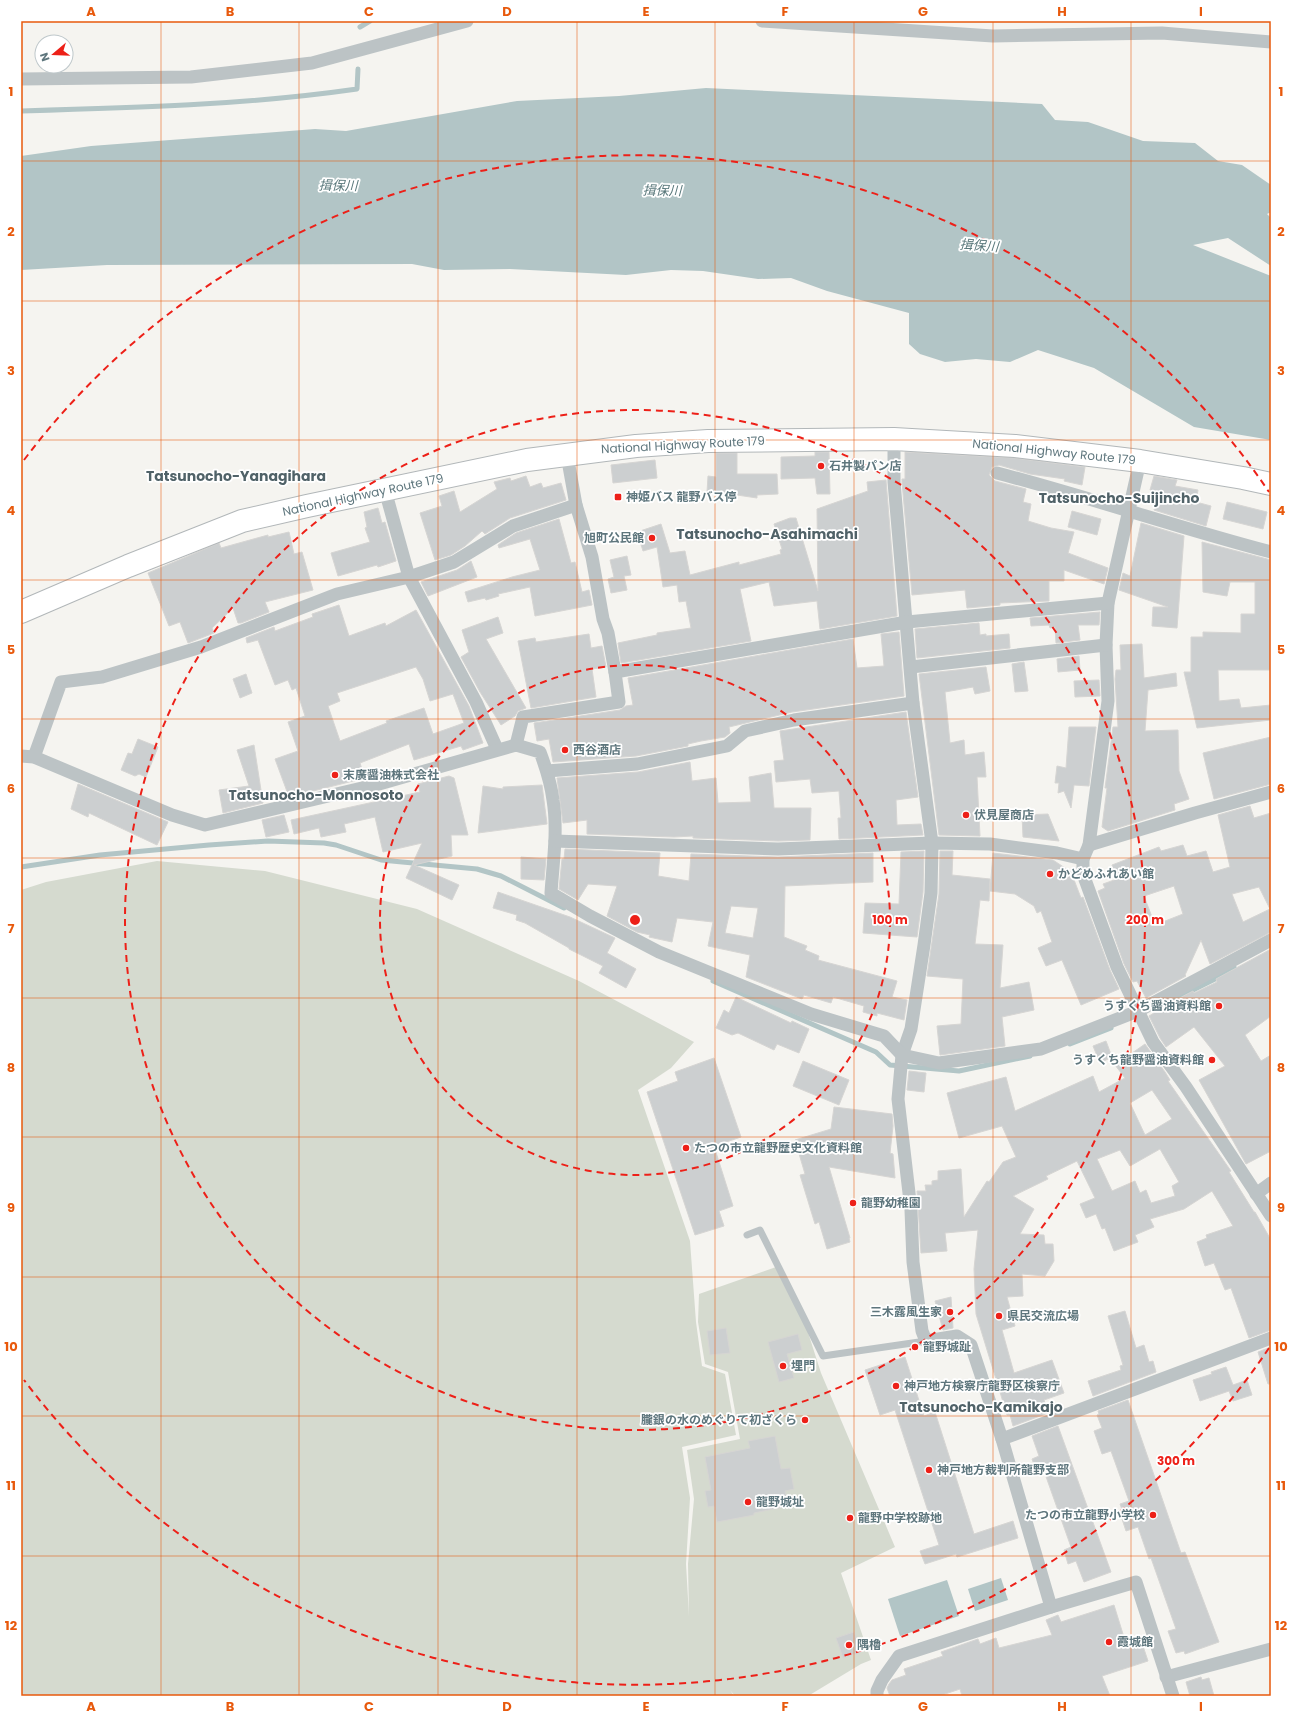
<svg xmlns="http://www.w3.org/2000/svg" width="1292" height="1717" viewBox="0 0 1292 1717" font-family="Poppins,'Noto Sans JP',sans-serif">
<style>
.green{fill:#d5dacf}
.water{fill:#b2c5c6}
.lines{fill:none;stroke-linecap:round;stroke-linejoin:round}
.stream{stroke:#b2c5c6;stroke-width:5}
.building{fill:#cccfd0;stroke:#d6d5d3;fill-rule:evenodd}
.trunk-casing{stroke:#b2b7b9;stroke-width:24}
.service{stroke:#bcc3c5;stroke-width:7}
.minor{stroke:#bcc3c5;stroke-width:13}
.trunk{stroke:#fff;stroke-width:22}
.grid{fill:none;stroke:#e8590c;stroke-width:1;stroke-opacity:0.55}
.ring{fill:none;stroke:#ed2018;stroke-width:2;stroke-dasharray:7 5}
.poi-dot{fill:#ed2018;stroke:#fff;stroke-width:1.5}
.labels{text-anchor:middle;stroke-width:3.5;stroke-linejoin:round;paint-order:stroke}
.street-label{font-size:12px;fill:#5e767d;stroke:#fff}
.poi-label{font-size:12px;font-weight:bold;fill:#5e767d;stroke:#fff;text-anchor:start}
.water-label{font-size:13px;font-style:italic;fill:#58777a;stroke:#fff}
.quarter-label{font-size:14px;font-weight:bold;fill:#506268;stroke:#fff}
.centre{fill:#ed2018;stroke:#fff;stroke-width:2}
.ring-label{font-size:12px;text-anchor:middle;font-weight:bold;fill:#ed2018;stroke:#fff;stroke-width:3.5;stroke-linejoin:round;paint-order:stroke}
.neatline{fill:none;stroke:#e8590c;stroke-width:1.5}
.grid-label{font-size:13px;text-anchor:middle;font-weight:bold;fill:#e8590c}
</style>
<rect width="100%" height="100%" fill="#f5f4f0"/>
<!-- green -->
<path class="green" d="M157,861L265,871L417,909L579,981L694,1042L671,1068L638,1090L690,1241L696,1322L702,1366L725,1374L736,1435L682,1447L690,1498L686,1564L689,1616L688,1564L694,1499L687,1450L740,1439L728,1372L705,1364L698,1322L699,1294L776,1267L805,1323L821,1373L895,1547L841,1573L871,1660L861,1664L808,1696H735L730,1690L734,1696H21V890L46,882Z"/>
<!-- water -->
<g class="water">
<path d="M706,88L1042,104L1055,120L1088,122L1143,141L1195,143L1218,161L1242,165L1271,185V212L1267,214L1271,218V266L1228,238L1193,245L1271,276V440L1194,427L1094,368L1038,350L1010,362L976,359L945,362L920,354L909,344V313L827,291L791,278L758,279L703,271L671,270L626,275L510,269L444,270L412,264L107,265L21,270V156L91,146L315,129L346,131L517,101L619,96Z"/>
<path d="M1001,1578L1008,1600L975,1611L968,1589Z"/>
<path d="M947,1580L959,1616L900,1636L888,1599Z"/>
</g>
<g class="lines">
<!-- stream -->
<g class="stream">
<path d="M360,27L370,21"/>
<path d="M21,111C133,108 246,105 357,89L358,69"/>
<path d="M21,867L100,855L209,845L268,841L324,843L336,845L381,860L477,869L501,876L564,908"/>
<path d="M713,981L876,1052L890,1065L959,1071L1030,1056"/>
<path d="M1165,1004L1217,978L1234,967"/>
<path d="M1070,1044L1111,1028"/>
</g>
</g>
<!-- building -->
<g class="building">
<path d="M815,452H829L830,494H817L815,478L781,479V457L815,456Z"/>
<path d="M905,452L1014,458L1085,467L1082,485L1064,481L1065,479L1030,474L999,465L992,467L989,475L995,481L1026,489L1023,502L1031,504L1028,521L1051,528L1074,532L1068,553L1108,568L1104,584L1064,570V581H1049V601L1000,603V605L967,608L965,590L912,595L902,482V479H905Z"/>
<path d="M716,453H737V474H777L778,494L757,495V498L737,495V494L707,492L708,476L716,477Z"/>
<path d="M655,460L657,478L613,483L611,465Z"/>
<path d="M526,476L530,487L541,483L543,488L561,483L566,500L510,518L485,534L482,531L465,546L451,555L435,560L420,513L442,506L439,496L454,491L460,512L497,489L494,482L510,478L511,481Z"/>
<path d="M1154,476L1177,480L1175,486L1198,490L1196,502L1211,506L1206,526L1154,510L1159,492L1150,490Z"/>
<path d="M886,480L897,616L820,629L817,601L774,606L769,582L740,589L751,641L621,663L618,643L657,635V633L691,628L686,601L679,602L677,585L663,587L657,547L643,551L637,532L661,524L670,553L685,551L690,575L739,562V565L781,554L780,550L782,549L774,524L790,518H796L818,591L817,509L868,491L867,482Z"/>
<path d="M1227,502L1267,512L1263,529L1223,519Z"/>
<path d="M378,508L382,523L385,522L396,561L378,567L377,565L338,576L331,553L370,542L365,528L367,527L364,512Z"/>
<path d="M1072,511L1101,519L1097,535L1068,527Z"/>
<path d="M559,519L571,563L575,562L582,592L589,590L592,605L535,616L530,587L498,594L499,596L486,600L485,598L468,602L465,592L512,577L540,570L530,539L499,548L498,545L516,533Z"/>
<path d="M1141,523L1184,536L1177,628L1152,626L1153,607H1168L1119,590L1123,573L1130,576Z"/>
<path d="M289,532L294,554L302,552L313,590L265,602L269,612L241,623H238L233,608L212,628L214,633L188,643L180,622L169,626L148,573L219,543L221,548L268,535V537Z"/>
<path d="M1202,542L1271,560V670H1218L1219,701L1239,699L1241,708L1271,705V720L1197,728L1184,672H1191V637H1203V632L1241,633V614H1255V582H1230L1227,596L1203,592Z"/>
<path d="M627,556L631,575L624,576L627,590L611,593L608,579L614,577L610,560Z"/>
<path d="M471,561L477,577L428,596L421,582L457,570Z"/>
<path d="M339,605L349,636L385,623L386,626L416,610L469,706L483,743L463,750L461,746L414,760L409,744L360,763L364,776H361V779L289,797L275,759L298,751L288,722L305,716L296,688L292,690L288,680L275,685L258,640L247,643L246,638L274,627L275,631L313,617L312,614ZM416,667L423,679L430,701L453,694L464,723L433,734L424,708L386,721L387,723L340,741L328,706L340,701L337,693Z"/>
<path d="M1100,612L1099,625H1078L1080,640L1056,643L1055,627L1050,628L1049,625L1031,626L1030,618Z"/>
<path d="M498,617L503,633L486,639L526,708L518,711L515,716L501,725L480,692L461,657L469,652L462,630Z"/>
<path d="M979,623L980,635L986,634V636L1009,634L1010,648L917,658L915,629Z"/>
<path d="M899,632L904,696L792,712L729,727L730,733L725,737L701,741L688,744V746L636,756L553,762L549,739L537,741L534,723L620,710L626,706L633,705L628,678L853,639L857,668L884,666L881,634Z"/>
<path d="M589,634L591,648L602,646L606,667L592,669L596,697L531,708L518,641L535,638L536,642Z"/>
<path d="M1142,644L1144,678L1176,673L1177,686L1148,690L1145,731L1178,730L1179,771L1189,799L1174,804L1175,810L1108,831L1102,827L1107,788H1105L1113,727H1118L1115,679L1116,670H1121L1120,645Z"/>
<path d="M1079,656L1080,670L1058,672L1057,659Z"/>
<path d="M1024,662L1028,691L1015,692L1012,664Z"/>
<path d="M986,667L990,691L975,694L973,687L945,692L950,743L964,740L965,755L984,752L986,777H977L980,836L939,835L919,674Z"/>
<path d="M246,674L252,693L240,698L233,679Z"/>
<path d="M1099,680L1100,696L1075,697L1074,681Z"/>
<path d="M906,712L918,797L896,800L897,825L921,824L923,835L839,839L838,818H841L839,791L812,793L810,779L776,782L774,761L784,760L780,731Z"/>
<path d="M1069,727H1096L1089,786L1074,785L1071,808L1064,791L1058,793L1059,783H1055L1057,766L1066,768Z"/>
<path d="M1271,737V784L1214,799L1203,753Z"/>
<path d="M138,739L158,747L146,777L139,774L135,776L121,770L128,753L132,754Z"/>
<path d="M254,745L263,803L223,813L219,790L249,786L237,750Z"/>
<path d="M690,762L692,781L716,778L718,803L751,802L749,777L771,773L774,808H811L810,840L778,841L693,838V836L674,837L587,834V820L563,823L557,778L638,772Z"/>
<path d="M449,776L454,778L468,835H451L452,856L414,865L459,885L452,900L406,878L422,843L383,852L375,817L344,824L346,832L321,837L319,828L294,834L291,820L420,792L418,784Z"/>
<path d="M78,784L168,822L157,845L89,813L88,817L71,809Z"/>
<path d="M542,785L547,824L478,833L483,786L503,789V787Z"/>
<path d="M1250,806L1254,818L1271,813V932L1210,964L1201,940L1185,975L1186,976L1146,998L1137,981L1133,982L1124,964L1098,891L1105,888L1103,884L1117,879L1112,865L1159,847L1161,851L1183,845L1187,856L1206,851L1213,872L1230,867L1218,815ZM1174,886L1183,914L1155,925L1144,896ZM1259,887L1270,909L1243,922L1232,894Z"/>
<path d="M1048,814L1059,841L1023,837L1022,815Z"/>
<path d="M284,815L289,832L266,837L262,820Z"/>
<path d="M565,849L660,853L658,876L689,881L691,854L778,857L873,853V882L785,886L784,937L807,946L805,950L819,956L818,960L897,981L892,997L907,1000L904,1020L877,1013V1016L863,1012L864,1006L833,997L831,1003L804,995L802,999L746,977L750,955L708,946L713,922L677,918L672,942L649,937L650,935L637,932L607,916L617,886L588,884L578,900L559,889L562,859H564ZM731,906L758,908L753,938L725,933Z"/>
<path d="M924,851L923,892L917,937L863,933L865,903L899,904L901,852Z"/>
<path d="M940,851H953L952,875L990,879L989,901L980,900L975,944L1003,945L1000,988L1029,982L1034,1010L1002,1017L1005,1046L940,1055L937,1026L961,1024L963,979L927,976L939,894Z"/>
<path d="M993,853L1053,860L1071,872L1081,898L1083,897L1110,970L1119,989L1081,1005L1062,960L1046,966L1038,948L1052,942L1041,911L1037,913L1034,906L1015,894L990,891Z"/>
<path d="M521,857L546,859L544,880L521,879Z"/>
<path d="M498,892L570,917L615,938L607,953L636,969L626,988L599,973L603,966L569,949V948L525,923L516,920L517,915L493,908Z"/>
<path d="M1271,949V1016L1245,1035L1261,1061L1271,1055V1151L1246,1164L1199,1080L1225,1066L1194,1027L1166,1047L1160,1038L1149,1016L1154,1013L1153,1012L1193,991L1194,993L1217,982L1216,979Z"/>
<path d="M736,997L791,1023L792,1021L809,1029L799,1053L777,1044L774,1050L738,1033L732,1035L716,1028L724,1010L729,1013Z"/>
<path d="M1106,1041L1112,1057L1100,1063L1093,1046Z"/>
<path d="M1145,1044L1165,1072L1170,1080L1168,1081L1231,1171L1229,1172L1254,1212H1255L1271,1240V1330L1249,1338L1231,1288L1225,1290L1214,1263L1205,1266L1197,1242L1207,1238L1206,1235L1233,1226L1212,1191L1184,1209L1150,1219L1154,1227L1135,1235L1138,1242L1114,1251L1105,1228L1102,1229L1096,1214L1086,1218L1080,1204L1095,1198L1077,1161L1046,1176L1048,1179L1013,1196L1034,1209L1020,1234L1044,1235L1045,1244H1053L1054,1261L1045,1276L1022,1274L1023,1296L1007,1297L1015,1326L1002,1330L1014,1373L1052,1360L1064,1393L1044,1400L1048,1413L1013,1426L1010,1415H1007L976,1314L974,1269L978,1230L945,1233L947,1251L921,1253L917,1191H926L925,1185H932V1181L938,1180V1171L961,1169L964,1217L987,1181L989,1182L1003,1162L1016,1157L1002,1126L959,1138L947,1093L1006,1077L1015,1111L1093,1076L1099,1092L1125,1078L1115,1065ZM1152,1090L1172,1119L1145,1135L1130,1103ZM1160,1149L1179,1182L1172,1186L1175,1196L1151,1203L1146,1190L1140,1193L1135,1181L1112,1191L1097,1159L1120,1150L1130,1166Z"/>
<path d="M714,1058L741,1137L714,1146L733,1206L719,1211L724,1226L695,1235L647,1092L678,1081L675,1072Z"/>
<path d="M803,1061L849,1080L839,1105L793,1086Z"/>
<path d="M909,1071L926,1073L924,1092L907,1090Z"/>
<path d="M834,1107L892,1114L893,1126L890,1153L893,1154L895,1178L829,1167L850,1238H849L850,1242L827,1249L819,1222L815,1224L800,1175L805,1174L795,1140L831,1129Z"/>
<path d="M951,1297L953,1328L943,1330L935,1301Z"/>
<path d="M1125,1311L1136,1348L1144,1345L1149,1362L1153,1361L1156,1372L1093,1396L1088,1381L1121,1370L1120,1366L1123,1365L1108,1316Z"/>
<path d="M726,1328L730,1353L710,1355L707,1331Z"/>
<path d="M798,1334L802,1350L787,1354L794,1378L779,1382L768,1342Z"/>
<path d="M955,1344V1349L948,1350L947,1346Z"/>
<path d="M1271,1347V1384H1268L1258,1352Z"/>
<path d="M905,1357L924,1416L935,1412L974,1534L1013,1521L1018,1538L957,1557L956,1554L925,1564L920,1551L939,1545L895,1410L880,1415L865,1370Z"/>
<path d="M1226,1367L1233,1385L1247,1380L1252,1395L1233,1401L1229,1391L1200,1401L1193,1380L1212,1374L1211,1372Z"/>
<path d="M1128,1400L1181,1553L1185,1552L1219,1642L1185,1654L1184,1651L1176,1653L1168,1631L1176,1629L1151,1558L1149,1559L1138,1527L1126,1531L1121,1516L1124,1515L1120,1504L1129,1501L1111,1451L1102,1454L1094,1431L1102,1428L1097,1415L1099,1414L1098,1411Z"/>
<path d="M1058,1426L1111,1572L1084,1582L1076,1561L1068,1564L1064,1550L1071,1547L1044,1471L1037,1473L1032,1459L1039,1456L1032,1436Z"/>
<path d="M775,1436L781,1469L790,1468L794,1489L785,1491L788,1506L754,1513V1515L717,1522L714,1506L708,1507L705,1491L711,1490L705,1457L750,1448L748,1441Z"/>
<path d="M1114,1605L1127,1647L1142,1643L1148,1661L1102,1676L1110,1696H962L960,1689L939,1696H890L887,1688L889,1684L892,1680L906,1675L904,1669L943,1656L941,1652L978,1639L980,1644L996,1638L999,1648L1052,1635L1046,1620L1058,1615L1061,1622Z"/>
<path d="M854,1632L861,1652L843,1658L836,1638Z"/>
<path d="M1201,1677L1202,1680L1209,1678L1214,1696H1190L1186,1682Z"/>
</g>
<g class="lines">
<!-- trunk casing -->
<g class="trunk-casing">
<path id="trunk" d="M21,612L128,566L242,521L307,506L527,460L636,446L708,441L894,439L1015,446L1140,461L1243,478L1271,484"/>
</g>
<!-- service -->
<path class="service" d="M747,1235L760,1230L823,1356L926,1341"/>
<!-- minor -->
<g class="minor">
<path d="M762,21L993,36L1162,33L1271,42"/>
<path d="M21,79L191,77L312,63L467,21"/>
<path d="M894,439V482L913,703L932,843L931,893L924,945L911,1029L902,1055L898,1099L911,1210L913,1262L922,1331L926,1341L957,1336L971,1345L1002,1439L1051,1607"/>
<path d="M567,455L576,505L592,557L603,619L608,633L615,672"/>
<path d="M1140,461L1108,603L1106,645L1108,701L1089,845L1083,859V874L1117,967L1153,1042L1186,1087L1271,1216"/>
<path d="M997,473C1089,497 1179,528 1271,552"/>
<path d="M385,490L409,577L476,702L497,749"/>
<path d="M911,667L1106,645"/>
<path d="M516,745L523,717L619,702L615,672L907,622L1108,603"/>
<path d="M21,756L34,757L172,815L205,825L379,784L516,745L540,752C546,768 551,783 553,800C558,830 553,862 551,893L590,916L659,952L811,1014L884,1036L902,1055L939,1063L1041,1049L1138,1011L1271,940"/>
<path d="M34,757L61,682L102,677L201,647L337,594L409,577L454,562L513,526L576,505"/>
<path d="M547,771L637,764L727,746L745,731L794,720L913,703"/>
<path d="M555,841L778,849L932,843L990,844L1057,853L1083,859"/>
<path d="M1089,845L1195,813L1271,792"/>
<path d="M1256,1194L1271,1183"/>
<path d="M1002,1439L1271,1338"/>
<path d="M1166,1677L1271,1649"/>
<path d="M877,1696V1691L882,1680L899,1656L1051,1607L1136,1582L1173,1696"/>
</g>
<!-- trunk -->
<use href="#trunk" class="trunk"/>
</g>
<!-- grid -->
<path class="grid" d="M161,21V1696M299,21V1696M438,21V1696M577,21V1696M715,21V1696M854,21V1696M993,21V1696M1131,21V1696M21,161H1271M21,301H1271M21,440H1271M21,580H1271M21,719H1271M21,858H1271M21,998H1271M21,1137H1271M21,1277H1271M21,1416H1271M21,1556H1271"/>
<!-- distance rings -->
<g class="ring">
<circle cx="635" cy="920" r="255"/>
<circle cx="635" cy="920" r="510"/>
<path d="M1269 1348A765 765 0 0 1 24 1380M24 460A765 765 0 0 1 1269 492"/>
</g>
<!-- markers -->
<g class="poi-dot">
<circle cx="821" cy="466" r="4"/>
<rect x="614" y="493" width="8" height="8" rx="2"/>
<circle cx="652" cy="538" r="4"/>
<circle cx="565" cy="750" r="4"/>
<circle cx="335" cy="775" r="4"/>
<circle cx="966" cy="815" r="4"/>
<circle cx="1050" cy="874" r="4"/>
<circle cx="1219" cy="1006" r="4"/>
<circle cx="1212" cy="1060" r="4"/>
<circle cx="686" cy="1148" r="4"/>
<circle cx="853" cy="1203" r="4"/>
<circle cx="950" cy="1312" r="4"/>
<circle cx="999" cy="1316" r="4"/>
<circle cx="915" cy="1347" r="4"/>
<circle cx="783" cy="1366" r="4"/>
<circle cx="896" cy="1386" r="4"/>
<circle cx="805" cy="1420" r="4"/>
<circle cx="929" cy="1470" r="4"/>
<circle cx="748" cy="1502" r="4"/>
<circle cx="1153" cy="1515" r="4"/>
<circle cx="850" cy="1518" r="4"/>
<circle cx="1109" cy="1642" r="4"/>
<circle cx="849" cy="1645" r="4"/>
</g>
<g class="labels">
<!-- street labels -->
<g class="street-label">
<text transform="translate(683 445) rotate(-3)" y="4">National Highway Route 179</text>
<text transform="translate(1054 452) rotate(6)" y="4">National Highway Route 179</text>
<text transform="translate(363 495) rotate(-12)" y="4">National Highway Route 179</text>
</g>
<!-- poi labels -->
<g class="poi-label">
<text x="829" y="470">石井製パン店</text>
<text x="626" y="501">神姫バス 龍野バス停</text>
<text x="644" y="542" text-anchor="end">旭町公民館</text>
<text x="573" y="754">西谷酒店</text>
<text x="343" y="779">末廣醤油株式会社</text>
<text x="974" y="819">伏見屋商店</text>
<text x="1058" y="878">かどめふれあい館</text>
<text x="1211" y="1010" text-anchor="end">うすくち醤油資料館</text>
<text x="1204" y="1064" text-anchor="end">うすくち龍野醤油資料館</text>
<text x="694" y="1152">たつの市立龍野歴史文化資料館</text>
<text x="861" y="1207">龍野幼稚園</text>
<text x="942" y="1316" text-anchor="end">三木露風生家</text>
<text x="1007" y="1320">県民交流広場</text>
<text x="923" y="1351">龍野城趾</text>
<text x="791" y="1370">埋門</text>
<text x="904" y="1390">神戸地方検察庁龍野区検察庁</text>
<text x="797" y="1424" text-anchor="end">朧銀の水のめぐりて初ざくら</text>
<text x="937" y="1474">神戸地方裁判所龍野支部</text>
<text x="756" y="1506">龍野城址</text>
<text x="1145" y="1519" text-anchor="end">たつの市立龍野小学校</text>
<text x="858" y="1522">龍野中学校跡地</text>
<text x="1117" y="1646">霞城館</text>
<text x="857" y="1649">隅櫓</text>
</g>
<!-- water labels -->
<g class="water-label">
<text transform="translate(338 185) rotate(1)" y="5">揖保川</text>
<text transform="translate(662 190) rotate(1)" y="5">揖保川</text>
<text transform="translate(979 245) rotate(4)" y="5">揖保川</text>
</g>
<!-- quarter labels -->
<g class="quarter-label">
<text x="236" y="481">Tatsunocho-Yanagihara</text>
<text x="1119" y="503">Tatsunocho-Suijincho</text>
<text x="767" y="539">Tatsunocho-Asahimachi</text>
<text x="316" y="800">Tatsunocho-Monnosoto</text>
<text x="981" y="1412">Tatsunocho-Kamikajo</text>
</g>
</g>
<circle cx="635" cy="920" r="6" class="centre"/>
<g class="ring-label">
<text x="890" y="924">100 m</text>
<text x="1145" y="924">200 m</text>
<text x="1176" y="1465">300 m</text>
</g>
<!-- border -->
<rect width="1292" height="1717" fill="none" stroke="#ffffff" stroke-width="44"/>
<!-- north arrow -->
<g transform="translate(54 54) rotate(251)"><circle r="19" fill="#ffffff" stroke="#bfc8cb"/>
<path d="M0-3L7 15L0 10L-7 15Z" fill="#ed2018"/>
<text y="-6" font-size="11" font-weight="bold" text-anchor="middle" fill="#5e767d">N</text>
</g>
<rect x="22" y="22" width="1248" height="1673" class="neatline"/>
<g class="grid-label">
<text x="91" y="16">A</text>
<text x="230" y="16">B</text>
<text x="369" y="16">C</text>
<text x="507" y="16">D</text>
<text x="646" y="16">E</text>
<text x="785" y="16">F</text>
<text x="923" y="16">G</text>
<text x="1062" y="16">H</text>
<text x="1201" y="16">I</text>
<text x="11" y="96">1</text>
<text x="1281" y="96">1</text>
<text x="11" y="236">2</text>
<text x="1281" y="236">2</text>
<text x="11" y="375">3</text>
<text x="1281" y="375">3</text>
<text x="11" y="515">4</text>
<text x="1281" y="515">4</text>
<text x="11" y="654">5</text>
<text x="1281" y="654">5</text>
<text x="11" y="793">6</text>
<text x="1281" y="793">6</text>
<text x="11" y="933">7</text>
<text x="1281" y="933">7</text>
<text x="11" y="1072">8</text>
<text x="1281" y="1072">8</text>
<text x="11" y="1212">9</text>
<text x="1281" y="1212">9</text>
<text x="11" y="1351">10</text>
<text x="1281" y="1351">10</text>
<text x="11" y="1490">11</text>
<text x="1281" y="1490">11</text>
<text x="11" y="1630">12</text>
<text x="1281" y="1630">12</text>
<text x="91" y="1711">A</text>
<text x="230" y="1711">B</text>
<text x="369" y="1711">C</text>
<text x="507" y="1711">D</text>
<text x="646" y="1711">E</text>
<text x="785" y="1711">F</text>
<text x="923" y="1711">G</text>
<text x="1062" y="1711">H</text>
<text x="1201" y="1711">I</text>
</g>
</svg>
